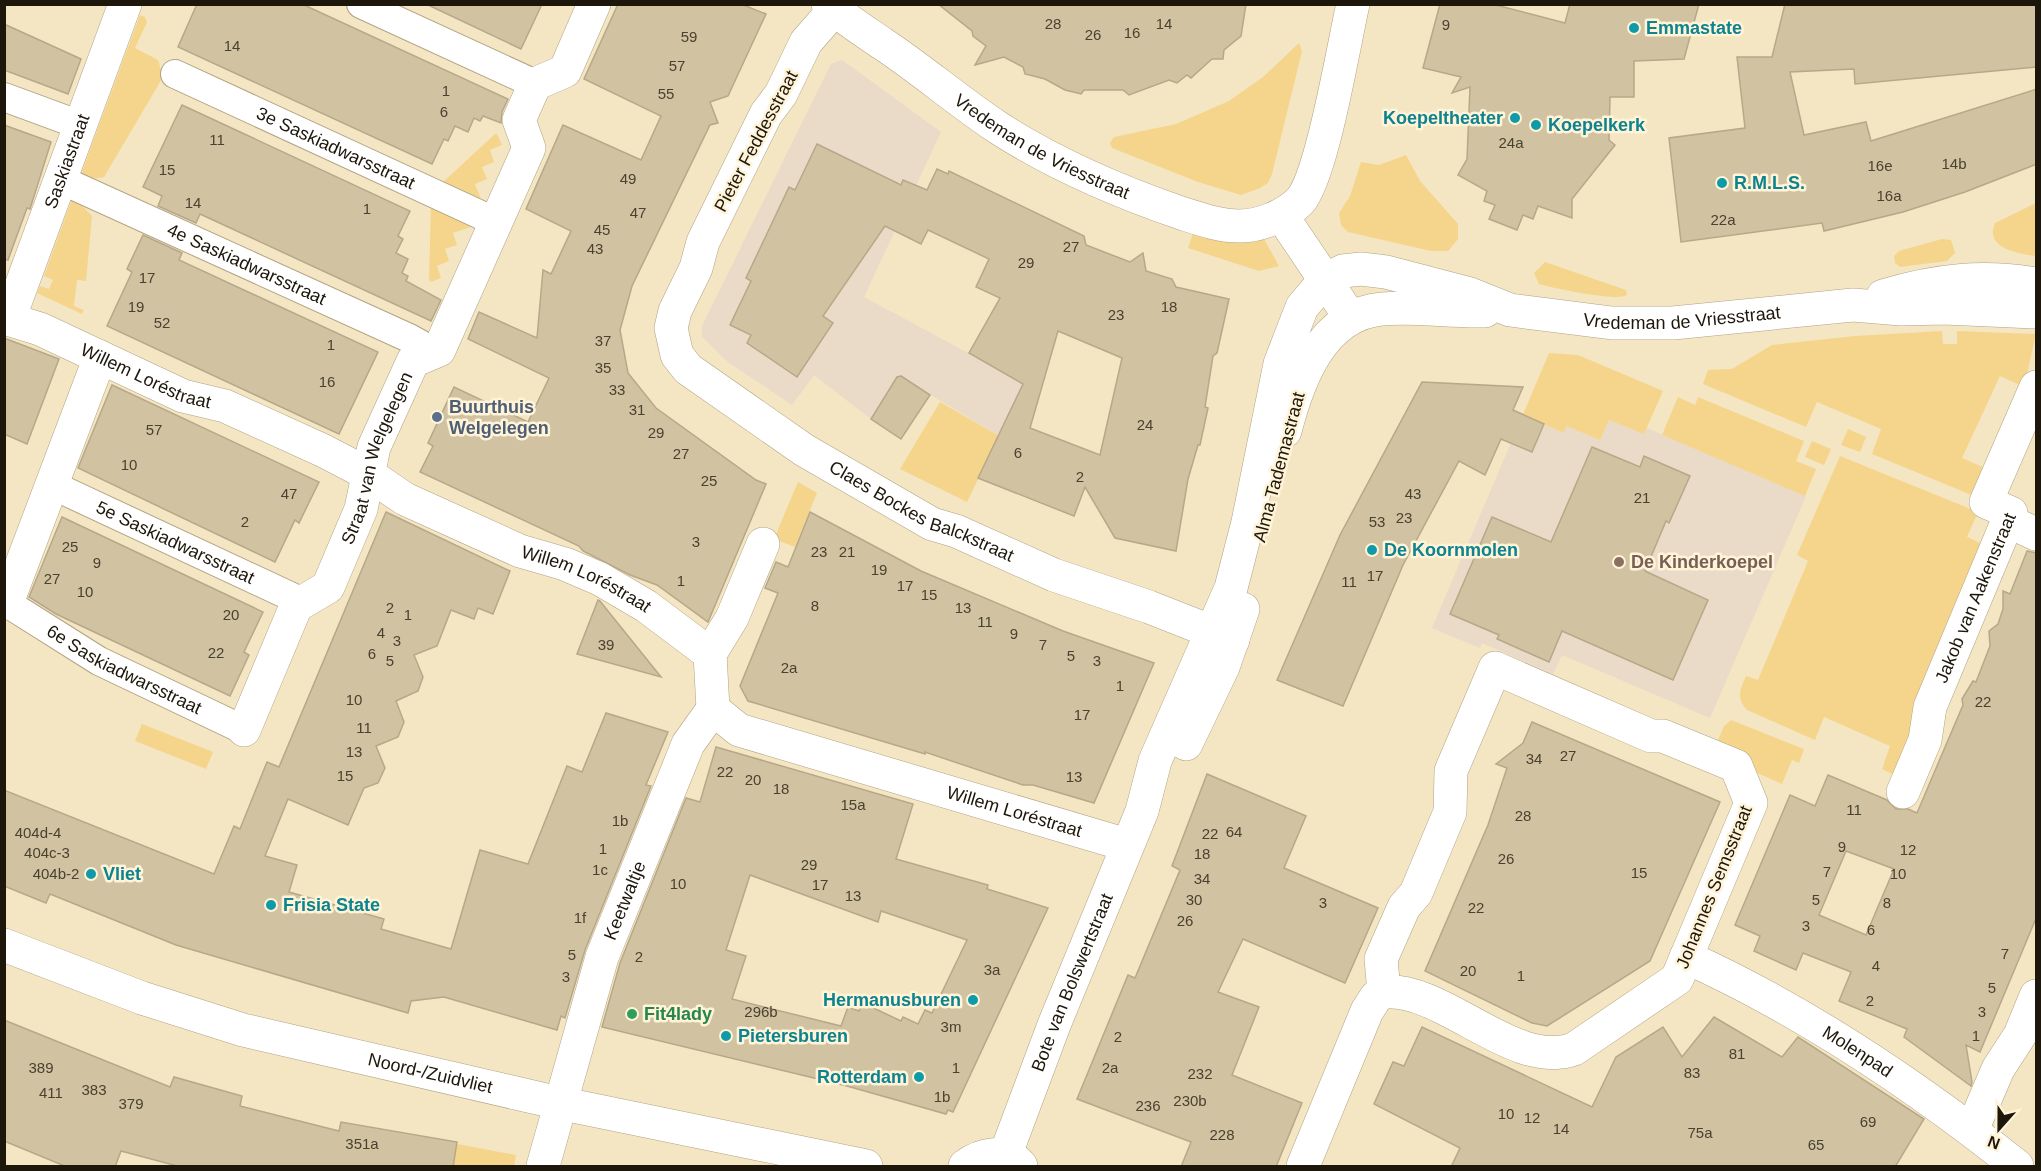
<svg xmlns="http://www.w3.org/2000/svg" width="2041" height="1171" viewBox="0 0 2041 1171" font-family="Arial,sans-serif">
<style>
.education{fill:#eadac8}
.green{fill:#f5d58b}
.building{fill:#d1c2a1;stroke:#b6a888;stroke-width:1.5;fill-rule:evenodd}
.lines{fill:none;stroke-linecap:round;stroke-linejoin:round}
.pedestrian-casing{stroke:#b1a383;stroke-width:30}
.minor-casing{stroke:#b1a383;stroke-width:34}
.tertiary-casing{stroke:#b1a383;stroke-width:34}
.secondary-casing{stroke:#b1a383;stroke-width:34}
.pedestrian{stroke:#fff;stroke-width:28}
.minor{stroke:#fff;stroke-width:33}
.tertiary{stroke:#fff;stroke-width:33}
.secondary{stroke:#fff;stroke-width:33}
.culture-dot{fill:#0f9aa8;stroke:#fff3d8;stroke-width:2}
.service-dot{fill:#5c6f8a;stroke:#fff3d8;stroke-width:2}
.education-dot{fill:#8d6e63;stroke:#fff3d8;stroke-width:2}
.leisure-dot{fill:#2e9e5b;stroke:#fff3d8;stroke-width:2}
.labels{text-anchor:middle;stroke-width:5;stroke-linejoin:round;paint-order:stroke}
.number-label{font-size:15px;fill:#4a4230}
.culture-label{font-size:18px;font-weight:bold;fill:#0d838f;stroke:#fff3d8;text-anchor:start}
.street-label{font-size:18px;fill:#1d170b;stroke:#fff3d8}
.service-label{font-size:18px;font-weight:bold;fill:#4e5e75;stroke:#fff3d8;text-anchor:start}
.education-label{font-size:18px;font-weight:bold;fill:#785e54;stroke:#fff3d8;text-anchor:start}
.leisure-label{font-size:18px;font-weight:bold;fill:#27864d;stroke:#fff3d8;text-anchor:start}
</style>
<rect width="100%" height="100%" fill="#f4e5c3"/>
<!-- education -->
<g class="education">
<path d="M842,60L941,132L864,297L1024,383L999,436L901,377L871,419L814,375L792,405L728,362L702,337V326L828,70L831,64Z"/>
<path d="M1609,420L1644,434L1647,428L1806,496L1710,718L1562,655L1553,674L1482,643L1480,648L1432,628L1516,431L1541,423L1563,432L1566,426L1600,440Z"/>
</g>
<!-- green -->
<g class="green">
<path d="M140,15L145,17L147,22L135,48L158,60L163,77L104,177L93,179L81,174Z"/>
<path d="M1299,43L1302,51L1272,174L1268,183L1260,188L1241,195L1198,182L1112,148L1110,143L1114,137L1176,124L1229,101L1263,77Z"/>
<path d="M495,134H497L502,145L490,150L494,162L482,167L487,179L475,184L483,204L440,185Z"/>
<path d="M1406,155L1420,181L1458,224V239L1448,251H1431L1348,232L1341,225L1339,213L1350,196L1361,162L1379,165Z"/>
<path d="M72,199L78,201L92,216L86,281L77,280L74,306L84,310L82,314L37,293L40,286L49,289L53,280L44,276Z"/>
<path d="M431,203L476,225L453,233L457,245L445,249L449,261L437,266L441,278L431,282L429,280Z"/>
<path d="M2036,203V252L2034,256C2017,253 1984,248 1995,223Z"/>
<path d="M1193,233L1264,239L1279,266L1259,271L1188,248Z"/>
<path d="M1942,239L1951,240L1955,253L1947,261L1900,267L1895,263L1894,256L1899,251Z"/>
<path d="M1545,262L1626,290L1627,295C1616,302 1554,288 1539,284L1534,273Z"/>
<path d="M1942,331L1943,344H1957V331L2036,334L2024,387L2000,376L1962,458L1987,469L1974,496L1872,454L1881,429L1817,402L1806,427L1703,384L1708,370L1732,369L1772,345L1855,336Z"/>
<path d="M1549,353L1578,355L1663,391L1644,434L1609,420L1600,440L1566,426L1564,433L1541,423L1516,431Z"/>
<path d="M1678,397L1695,405L1698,397L1804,441L1796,461L1816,469L1805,496L1662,435Z"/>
<path d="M940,402L999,436L967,502L900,469Z"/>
<path d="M1848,429L1866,437L1860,452L1841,445Z"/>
<path d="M1812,441L1831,449L1824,465L1805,457Z"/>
<path d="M1840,456L1978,512L1967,537L1989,547L1894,775L1882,769L1890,746L1824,717L1815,740L1747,710C1736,698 1740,690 1746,676L1758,680L1808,561L1797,555Z"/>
<path d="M798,482L817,493L795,547L774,539Z"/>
<path d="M1731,720L1804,749L1799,763L1792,760L1782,784L1755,772L1754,765L1718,749L1716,745L1724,726Z"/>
<path d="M142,724L213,752L206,769L135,741Z"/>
<path d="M457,1144L516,1155L514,1166H453Z"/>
</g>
<!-- building -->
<g class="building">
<path d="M197,4H302L508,99L502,112L501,123L483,116L480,121L474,118L468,132L455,126L448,141L444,139L432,164L178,47Z"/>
<path d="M426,4H542L521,49Z"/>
<path d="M618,4H741L766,14L728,96L710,102L718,123L710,125L632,286L620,330L628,373L656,408L756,480L766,484L708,622L657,585L630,575L583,551L579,546L420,472L433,446L428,443L454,387L528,422L549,378L468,339L479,312L537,338L543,270L551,274L571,231L526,209L563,125L641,160L661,116L584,79Z"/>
<path d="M938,4H1246L1241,36L1224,50L1223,59H1212L1191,78L1187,75L1177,83L1169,80L1129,95L1123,90H1084L1081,94L1065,90L1045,79L1025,74L1023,67L1004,57L975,65L986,46L973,36L972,31Z"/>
<path d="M1440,4H1492L1565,23L1570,4H1699L1684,59L1634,61V97H1610L1609,140L1615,145L1572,199V218L1538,206L1533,219L1523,215L1517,230L1489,219L1495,205L1484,201L1487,191L1458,175L1467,159L1470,87L1452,93L1461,77L1423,68Z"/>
<path d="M1785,4H2037V67L1855,84L1854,69L1790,72L1804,135L1866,122L1871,141L2037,89V164L1965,192L1903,212L1824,231L1822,223L1681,242L1669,138L1745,128L1737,57H1772Z"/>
<path d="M4,24L81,59L68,94L4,70Z"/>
<path d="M182,105L410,211L398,236L403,239L396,253L408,259L402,273L408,276L406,281L441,300L431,321L200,214L196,223L158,206L162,196L143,187Z"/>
<path d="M4,125L51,142L30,209L27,208L8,260L4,259Z"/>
<path d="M817,144L901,185L903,180L927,190L937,169L948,174L949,171L1084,236L1086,245L1130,262L1143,253L1146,271L1172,279L1176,287L1229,299L1217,353L1213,356L1205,407L1208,408L1200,445H1198L1188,479L1176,551L1115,538L1085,487L1074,516L978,478L1023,384L969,353L1000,298L976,287L989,259L928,230L921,244L885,226L823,316L833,323L797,377L747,343L751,335L730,325L751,281L746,278L789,187L795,190ZM1058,331L1122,358L1100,455L1030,428Z"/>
<path d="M143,235L182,253L179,260L378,352L339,434L107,326L132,272L127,269Z"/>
<path d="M4,338L59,359L27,444L4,434Z"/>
<path d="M901,376L930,395L901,439L871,419L897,377Z"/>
<path d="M1422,382L1523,387L1513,410L1544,424L1532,452L1501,439L1485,475L1459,461L1403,565L1343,706L1277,680L1340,535Z"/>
<path d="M112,385L319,482L299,523L295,520L275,562L78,468Z"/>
<path d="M1592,447L1640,467L1644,456L1690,476L1669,523L1666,521L1645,571L1708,600L1673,680L1562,631L1549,662L1497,639L1499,635L1450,614L1492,517L1551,542Z"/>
<path d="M386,512L510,571L493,614L478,608L474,619L451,610L437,646L414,655L423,677L418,691L396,701L404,722L398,737L376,746L385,768L378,783L364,788L348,825L288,799L265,856L297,865L289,892L384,919L381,929L451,949L480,850L528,864L567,766L582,772L606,713L668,732L646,785L651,786L585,950L565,1018L561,1016L557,1030L444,997L411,1001L408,1013L176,945L50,894L46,903L4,886V790L214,874L234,826L240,829L267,762L279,767Z"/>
<path d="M810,512L921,571L1063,631L1154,663L1094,803L1033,785H1023L925,752V754L748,701L740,686L778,593L765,588L776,562L788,567Z"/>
<path d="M62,517L263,612L244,652L249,655L230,696L56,614L29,597Z"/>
<path d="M2027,551L2037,553V916L1980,1052L1966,1045L1972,1082L1971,1086L1904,1037L1907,1029L1839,1001L1851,972L1803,953L1796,970L1754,951L1760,936L1735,925L1790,795L1815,806L1828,775L1887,800L1896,809H1908L1917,813L1963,705L1962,699L1973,681L1976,682L1990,646L1989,631L1998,624L2003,609V591L2010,594ZM1846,851L1894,869L1866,935L1819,915Z"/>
<path d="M598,600L600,601L661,677L577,654Z"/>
<path d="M1532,722L1720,802L1650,961L1547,1026L1532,1023L1425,971L1488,825L1507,768L1496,764L1523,743Z"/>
<path d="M716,747L913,804L896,859L988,885L987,889L1048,908L953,1112L948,1110L946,1114L847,1086L602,1027L620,963L686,798L700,802ZM750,875L878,922L881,911L967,940L932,1013L925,1010L918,1024L903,1017L901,1021L863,1003L859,1011L848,1007L841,1026L732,999L746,956L726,950Z"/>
<path d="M1207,774L1306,816L1284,868L1378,908L1345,983L1243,939L1218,992L1259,1007L1232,1075L1302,1103L1276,1167H1181L1191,1142L1077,1099L1128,975L1135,978L1180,870L1172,866Z"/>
<path d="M1714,1017L1782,1057L1798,1037L1924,1119L1895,1167H1451L1460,1148L1374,1104L1393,1062L1404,1066L1422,1027L1592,1107L1616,1057L1663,1027L1682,1057Z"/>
<path d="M4,1020L170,1087L174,1077L242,1096L240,1106L339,1131L341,1122L457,1142L453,1167H181L121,1151L115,1167H67L4,1141Z"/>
</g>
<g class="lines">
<!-- pedestrian casing -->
<g class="pedestrian-casing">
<g id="pedestrian">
<path d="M361,4L535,84"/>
<path id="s1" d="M175,74L496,222"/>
<path d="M4,97L80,125"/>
<path id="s2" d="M59,179L409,338L420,344L425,356"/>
<path id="s3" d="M52,485L292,597L296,606"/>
<path id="s4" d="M7,603L99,661L244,730"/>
</g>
</g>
<!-- minor casing -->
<g class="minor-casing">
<g id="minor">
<path id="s5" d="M828,4C846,20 864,31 883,44C922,70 958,101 997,127C1054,164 1117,191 1181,213C1200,219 1219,226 1239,226C1260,226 1285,216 1300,201C1322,177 1344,43 1353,4"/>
<path id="s6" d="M834,10L806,42L781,94L766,114L703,242L696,268L675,311L671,328L677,355L688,369L804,450L932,524L956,531L1054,575L1149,607L1233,640"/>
<path d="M1290,228L1350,317"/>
<path id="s7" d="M4,318L40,329L183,396L225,406L324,451L368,474L405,499L520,551L565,564L600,579L646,606L710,654L713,709L739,730L1127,845"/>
<path id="s8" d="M9,319L125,4"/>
<path d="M2008,521L2036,534"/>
<path d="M7,603L100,357"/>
<path d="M710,654L732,618L763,544"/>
<path d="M1495,668L1651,736H1663L1736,766L1751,803L1677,979L1574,1049C1514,1071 1444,987 1384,992L1381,959L1404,907L1416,893L1450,812L1451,771Z"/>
<path id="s9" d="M244,730L296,606L328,587L361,509L374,447L413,361L439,350L529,148L519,120L535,84L565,71L594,4"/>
<path id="s10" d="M1903,792L1925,740L1930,707L2011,513L1986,502L2036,387"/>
<path id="s11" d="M1686,957C1805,1011 1915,1085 2017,1166"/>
<path d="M1972,1130L1998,1069L2020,1035L2036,996"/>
<path id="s12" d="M543,1166L602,957L688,744L713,709"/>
<path d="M1303,1166L1367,1011L1376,997L1384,992"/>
</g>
</g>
<!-- tertiary casing -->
<g class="tertiary-casing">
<g id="tertiary">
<path d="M1883,296C1935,280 1983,275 2036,284"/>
<path d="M1285,431C1298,380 1322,314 1382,309C1416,306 1451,312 1485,311"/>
<path d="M1186,744L1223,667L1243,609"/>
<path id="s13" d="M1005,1156L1054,1025L1142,811L1155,761L1231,588L1248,522L1280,364L1302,307L1325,280L1343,271L1361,269L1386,272L1470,294L1510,310L1612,323H1673L1853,305L1901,309L1944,308L2036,312"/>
</g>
</g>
<!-- secondary casing -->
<g class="secondary-casing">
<g id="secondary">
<path id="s14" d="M4,945L142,998L243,1030L559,1103L866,1166"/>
<path d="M965,1166C981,1154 1007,1148 1021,1166"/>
</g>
</g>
<!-- pedestrian -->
<use href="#pedestrian" class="pedestrian"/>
<!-- minor -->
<use href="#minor" class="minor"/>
<!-- tertiary -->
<use href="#tertiary" class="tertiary"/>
<!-- secondary -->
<use href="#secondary" class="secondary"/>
</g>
<!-- markers -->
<g class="culture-dot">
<circle cx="1634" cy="28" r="6"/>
<circle cx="1515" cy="118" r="6"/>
<circle cx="1536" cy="125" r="6"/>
<circle cx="1722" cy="183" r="6"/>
<circle cx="1372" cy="550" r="6"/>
<circle cx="91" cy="874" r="6"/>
<circle cx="271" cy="905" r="6"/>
<circle cx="973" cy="1000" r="6"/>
<circle cx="726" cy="1036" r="6"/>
<circle cx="919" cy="1077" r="6"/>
</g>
<circle class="service-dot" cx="437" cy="417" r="6"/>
<circle class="education-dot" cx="1619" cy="562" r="6"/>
<circle class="leisure-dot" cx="632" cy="1014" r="6"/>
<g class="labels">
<!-- number labels -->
<g class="number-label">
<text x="1053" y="29">28</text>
<text x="1164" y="29">14</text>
<text x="1446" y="30">9</text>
<text x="1132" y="38">16</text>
<text x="1093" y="40">26</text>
<text x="689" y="42">59</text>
<text x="232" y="51">14</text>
<text x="677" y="71">57</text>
<text x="446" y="96">1</text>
<text x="666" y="99">55</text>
<text x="444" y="117">6</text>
<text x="217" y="145">11</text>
<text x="1511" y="148">24a</text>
<text x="1954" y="169">14b</text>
<text x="1880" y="171">16e</text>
<text x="167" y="175">15</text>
<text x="628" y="184">49</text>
<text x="1889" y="201">16a</text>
<text x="193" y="208">14</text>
<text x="367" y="214">1</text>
<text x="638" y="218">47</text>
<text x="1723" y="225">22a</text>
<text x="602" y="235">45</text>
<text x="1071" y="252">27</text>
<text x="595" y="254">43</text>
<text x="1026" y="268">29</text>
<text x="147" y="283">17</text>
<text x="136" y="312">19</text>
<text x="1169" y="312">18</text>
<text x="1116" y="320">23</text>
<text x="162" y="328">52</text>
<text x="603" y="346">37</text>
<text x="331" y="350">1</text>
<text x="603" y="373">35</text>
<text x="327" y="387">16</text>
<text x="617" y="395">33</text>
<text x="637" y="415">31</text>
<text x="1145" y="430">24</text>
<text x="154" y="435">57</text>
<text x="656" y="438">29</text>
<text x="1018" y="458">6</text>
<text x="681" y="459">27</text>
<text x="129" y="470">10</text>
<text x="1080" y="482">2</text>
<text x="709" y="486">25</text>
<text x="289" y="499">47</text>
<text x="1413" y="499">43</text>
<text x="1642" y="503">21</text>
<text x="1404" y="523">23</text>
<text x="245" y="527">2</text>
<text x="1377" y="527">53</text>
<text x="696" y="547">3</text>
<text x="70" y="552">25</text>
<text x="819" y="557">23</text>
<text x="847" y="557">21</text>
<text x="97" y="568">9</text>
<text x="879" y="575">19</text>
<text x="1375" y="581">17</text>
<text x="52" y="584">27</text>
<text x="681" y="586">1</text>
<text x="1349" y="587">11</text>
<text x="905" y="591">17</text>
<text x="85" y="597">10</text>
<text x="929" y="600">15</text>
<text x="815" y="611">8</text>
<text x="390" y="613">2</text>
<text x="963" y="613">13</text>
<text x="231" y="620">20</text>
<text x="408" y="620">1</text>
<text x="985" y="627">11</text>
<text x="381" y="638">4</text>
<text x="1014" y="639">9</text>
<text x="397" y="646">3</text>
<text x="606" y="650">39</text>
<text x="1043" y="650">7</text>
<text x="216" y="658">22</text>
<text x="372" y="659">6</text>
<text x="1071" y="661">5</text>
<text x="390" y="666">5</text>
<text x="1097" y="666">3</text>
<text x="789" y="673">2a</text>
<text x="1120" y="691">1</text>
<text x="354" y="705">10</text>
<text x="1983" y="707">22</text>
<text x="1082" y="720">17</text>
<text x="364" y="733">11</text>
<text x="354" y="757">13</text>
<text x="1568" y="761">27</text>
<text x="1534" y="764">34</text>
<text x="725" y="777">22</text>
<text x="345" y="781">15</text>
<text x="1074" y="782">13</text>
<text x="753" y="785">20</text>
<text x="781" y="794">18</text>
<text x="853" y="810">15a</text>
<text x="1854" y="815">11</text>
<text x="1523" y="821">28</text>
<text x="620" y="826">1b</text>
<text x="1234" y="837">64</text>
<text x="38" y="838">404d-4</text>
<text x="1210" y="839">22</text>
<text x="1842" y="852">9</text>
<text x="603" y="854">1</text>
<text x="1908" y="855">12</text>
<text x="47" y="858">404c-3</text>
<text x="1202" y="859">18</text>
<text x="1506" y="864">26</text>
<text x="809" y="870">29</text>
<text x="600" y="875">1c</text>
<text x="1827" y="877">7</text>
<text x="1639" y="878">15</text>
<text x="56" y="879">404b-2</text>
<text x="1898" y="879">10</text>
<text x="1202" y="884">34</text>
<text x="678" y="889">10</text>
<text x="820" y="890">17</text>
<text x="853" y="901">13</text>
<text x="1194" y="905">30</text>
<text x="1816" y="905">5</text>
<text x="1323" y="908">3</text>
<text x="1887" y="908">8</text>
<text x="1476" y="913">22</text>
<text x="580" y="923">1f</text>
<text x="1185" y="926">26</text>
<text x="1806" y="931">3</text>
<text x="1871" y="935">6</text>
<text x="2005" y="959">7</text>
<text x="572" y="960">5</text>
<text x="639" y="962">2</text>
<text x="1876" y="971">4</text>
<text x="992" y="975">3a</text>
<text x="1468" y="976">20</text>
<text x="1521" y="981">1</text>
<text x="566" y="982">3</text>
<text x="1992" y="993">5</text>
<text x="1870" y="1006">2</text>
<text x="761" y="1017">296b</text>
<text x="1982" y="1017">3</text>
<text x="951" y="1032">3m</text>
<text x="1976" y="1041">1</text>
<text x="1118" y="1042">2</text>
<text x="1737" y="1059">81</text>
<text x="41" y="1073">389</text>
<text x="956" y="1073">1</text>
<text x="1110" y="1073">2a</text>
<text x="1692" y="1078">83</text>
<text x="1200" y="1079">232</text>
<text x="94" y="1095">383</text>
<text x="51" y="1098">411</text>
<text x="942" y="1102">1b</text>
<text x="1190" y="1106">230b</text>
<text x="131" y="1109">379</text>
<text x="1148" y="1111">236</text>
<text x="1506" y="1119">10</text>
<text x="1532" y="1123">12</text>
<text x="1868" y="1127">69</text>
<text x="1561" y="1134">14</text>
<text x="1700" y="1138">75a</text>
<text x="1222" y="1140">228</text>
<text x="362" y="1149">351a</text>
<text x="1816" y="1150">65</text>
</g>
<!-- culture labels -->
<g class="culture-label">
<text x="1646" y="34">Emmastate</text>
<text x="1503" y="124" text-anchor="end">Koepeltheater</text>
<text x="1548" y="131">Koepelkerk</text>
<text x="1734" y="189">R.M.L.S.</text>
<text x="1384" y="556">De Koornmolen</text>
<text x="103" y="880">Vliet</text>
<text x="283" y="911">Frisia State</text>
<text x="961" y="1006" text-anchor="end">Hermanusburen</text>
<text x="738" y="1042">Pietersburen</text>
<text x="907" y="1083" text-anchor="end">Rotterdam</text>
</g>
<!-- street labels -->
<g class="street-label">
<text transform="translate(756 141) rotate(-62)" y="6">Pieter Feddesstraat</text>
<text dy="6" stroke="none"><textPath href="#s5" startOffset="258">Vredeman de Vriesstraat</textPath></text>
<text dy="6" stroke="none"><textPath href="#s1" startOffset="177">3e Saskiadwarsstraat</textPath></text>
<text dy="6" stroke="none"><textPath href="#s8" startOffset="168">Saskiastraat</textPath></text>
<text dy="6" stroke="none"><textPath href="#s2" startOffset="206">4e Saskiadwarsstraat</textPath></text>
<text dy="6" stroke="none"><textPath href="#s13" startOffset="1304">Vredeman de Vriesstraat</textPath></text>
<text dy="6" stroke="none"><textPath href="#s7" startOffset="154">Willem Loréstraat</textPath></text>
<text dy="6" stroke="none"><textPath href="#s9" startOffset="310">Straat van Welgelegen</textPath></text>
<text transform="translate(1279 467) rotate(-75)" y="6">Alma Tademastraat</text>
<text dy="6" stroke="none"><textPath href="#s6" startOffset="680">Claes Bockes Balckstraat</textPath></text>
<text dy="6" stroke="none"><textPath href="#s3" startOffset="136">5e Saskiadwarsstraat</textPath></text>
<text dy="6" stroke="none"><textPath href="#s7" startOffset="640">Willem Loréstraat</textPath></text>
<text dy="6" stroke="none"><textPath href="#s10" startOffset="208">Jakob van Aakenstraat</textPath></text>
<text dy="6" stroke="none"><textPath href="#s4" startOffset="135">6e Saskiadwarsstraat</textPath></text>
<text dy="6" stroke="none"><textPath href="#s7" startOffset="1162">Willem Loréstraat</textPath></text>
<text transform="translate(1714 887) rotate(-68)" y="6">Johannes Semsstraat</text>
<text dy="6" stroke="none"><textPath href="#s12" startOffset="278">Keetwaltje</textPath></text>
<text dy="6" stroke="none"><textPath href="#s13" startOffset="186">Bote van Bolswertstraat</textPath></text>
<text dy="6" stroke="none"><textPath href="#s11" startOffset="196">Molenpad</textPath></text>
<text dy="6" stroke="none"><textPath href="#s14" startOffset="446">Noord-/Zuidvliet</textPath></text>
</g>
<!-- service labels -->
<g class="service-label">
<text x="449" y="413">Buurthuis<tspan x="449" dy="21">Welgelegen</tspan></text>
</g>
<!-- education labels -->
<g class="education-label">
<text x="1631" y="568">De Kinderkoepel</text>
</g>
<!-- leisure labels -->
<g class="leisure-label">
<text x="644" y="1020">Fit4lady</text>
</g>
</g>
<!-- border -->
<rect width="2041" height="1171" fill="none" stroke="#1d170b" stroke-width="12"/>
<!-- north arrow -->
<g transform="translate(1999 1129) rotate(201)" stroke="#fff3d8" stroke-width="4.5" paint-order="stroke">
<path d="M0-4.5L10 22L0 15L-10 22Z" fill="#1d170b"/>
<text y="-9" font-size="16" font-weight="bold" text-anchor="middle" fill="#1d170b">N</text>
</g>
</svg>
